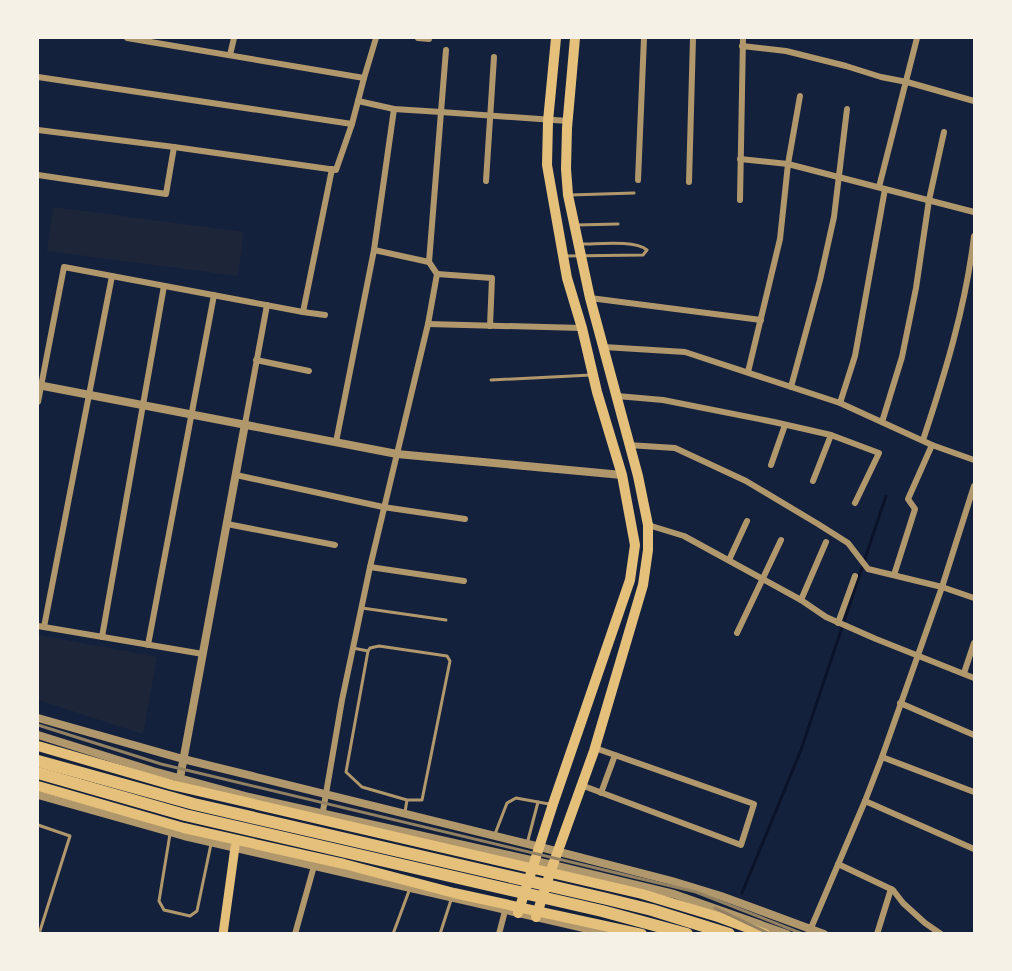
<svg xmlns="http://www.w3.org/2000/svg" width="1012" height="971" viewBox="0 0 1012 971" font-family="'Noto Serif',serif">
<style>
.green{fill:#1d2539}
.lines{fill:none;stroke-linecap:round;stroke-linejoin:round}
.stream{stroke:#0b132b;stroke-width:3}
.service{stroke:#b1986c;stroke-width:3}
.minor{stroke:#b1986c;stroke-width:6}
.tertiary{stroke:#b1986c;stroke-width:8}
.secondary{stroke:#e5c07b;stroke-width:9}
.primary{stroke:#e5c07b;stroke-width:10}
.trunk{stroke:#e5c07b;stroke-width:10}
.motorway{stroke:#e5c07b;stroke-width:12}
.rail{stroke:#918062;stroke-width:3}
</style>
<rect width="100%" height="100%" fill="#14213d"/>
<!-- green -->
<g class="green">
<path d="M53,207L244,232L238,276L47,251Z"/>
<path d="M39,635L157,657L143,734L38,700Z"/>
</g>
<g class="lines">
<!-- stream -->
<path class="stream" d="M742,893L801,750L886,496"/>
<!-- service -->
<g class="service">
<path d="M570,195L634,193"/>
<path d="M576,225L618,224"/>
<path d="M565,256L643,255L647,250C635,240 599,244 582,244"/>
<path d="M491,380L591,375"/>
<path d="M362,608L446,620"/>
<path d="M353,648L368,651"/>
<path d="M405,812L407,800H422L450,661L447,656L379,646L370,648L368,651L346,772L362,787L407,800"/>
<path d="M38,825L70,836L39,934"/>
<path d="M170,834L159,901L164,910L190,916L197,911L211,844"/>
<path d="M495,834L507,803L516,798L549,804"/>
<path d="M527,844L538,802"/>
<path d="M393,934L409,891"/>
<path d="M440,934L451,900"/>
</g>
<!-- minor -->
<g class="minor">
<path d="M127,38L364,78L376,38"/>
<path d="M418,38L429,39"/>
<path d="M742,46L786,51L846,66L881,77L907,82L974,101"/>
<path d="M230,55L234,38"/>
<path d="M38,77L352,124L364,78"/>
<path d="M358,101L394,109L441,112L446,50"/>
<path d="M38,130L174,147L336,170L352,124"/>
<path d="M740,159L788,164L974,212"/>
<path d="M38,175L166,194L174,147"/>
<path d="M638,180L644,38"/>
<path d="M486,181L494,57"/>
<path d="M689,182L693,38"/>
<path d="M879,187L917,38"/>
<path d="M740,200L743,38"/>
<path d="M374,250L429,262L437,274L428,324L370,567L464,581"/>
<path d="M429,262L441,112L568,121"/>
<path d="M437,274L492,278L490,326"/>
<path d="M590,298L761,320"/>
<path d="M303,312L325,315"/>
<path d="M428,324L582,328"/>
<path d="M604,347L685,352L840,403L932,445L974,460"/>
<path d="M256,360L309,371"/>
<path d="M748,372L780,239L788,164L800,96"/>
<path d="M791,387L820,280L834,217L847,109"/>
<path d="M617,396L663,400L774,422L831,435L879,453L855,503"/>
<path d="M38,402L64,267L303,312L332,169"/>
<path d="M840,403L855,356L885,189"/>
<path d="M882,422L902,357L916,288L929,200L944,132"/>
<path d="M245,424L267,305"/>
<path d="M923,440C945,374 966,305 974,236"/>
<path d="M336,442L374,250L394,109"/>
<path d="M628,445L675,448L746,481L818,524L848,543L868,569L942,587L974,598"/>
<path d="M771,465L785,425"/>
<path d="M236,475L383,507L465,519"/>
<path d="M813,481L831,435"/>
<path d="M227,524L335,545"/>
<path d="M648,525L684,536L801,600L826,617L876,639L974,678"/>
<path d="M729,560L747,521"/>
<path d="M894,575L915,509L908,499L932,445"/>
<path d="M801,600L826,542"/>
<path d="M838,623L855,576"/>
<path d="M38,626L203,654"/>
<path d="M44,627L112,276"/>
<path d="M737,633L781,540"/>
<path d="M102,637L164,286"/>
<path d="M148,645L214,295"/>
<path d="M964,673L974,643"/>
<path d="M900,703L974,735"/>
<path d="M882,757L974,792"/>
<path d="M581,785L741,845L754,804L595,748"/>
<path d="M601,793L615,755"/>
<path d="M865,801L974,849"/>
<path d="M322,817L342,700L370,567"/>
<path d="M838,864L893,890L903,903L925,923L941,934"/>
<path d="M811,928L865,801L882,757L942,587L974,486"/>
<path d="M295,934L314,866"/>
<path d="M499,934L505,911"/>
<path d="M877,934L891,889"/>
</g>
<!-- tertiary -->
<g class="tertiary">
<path d="M38,385L397,454L622,475"/>
<path d="M38,718L183,759L540,847L672,881L721,896L824,934"/>
<path d="M38,735L153,771L249,797L553,865L674,894L787,934"/>
<path d="M180,778L245,424"/>
<path d="M38,795L184,836L610,934"/>
</g>
<!-- secondary -->
<path class="secondary" d="M223,934L235,847"/>
<!-- primary -->
<g class="primary">
<path d="M518,913L553,804L630,580L635,545L622,475L597,392L582,328L567,278L547,165L548,121L556,38"/>
<path d="M536,917L550,873L594,751L643,585L648,550V525L638,476L590,298L568,195L566,169L567,128L575,38"/>
</g>
<!-- trunk -->
<g class="trunk">
<path d="M38,746L172,785L642,894L718,917L765,934"/>
<path d="M38,786L184,828L344,864L454,893L642,934"/>
</g>
<!-- motorway -->
<g class="motorway">
<path d="M38,761L194,804L607,899L652,910L729,934"/>
<path d="M38,773L185,815L602,911L687,934"/>
</g>
<!-- rail -->
<g class="rail">
<path d="M38,725L161,764L696,892L803,934"/>
<path d="M715,908L770,934"/>
</g>
</g>
<!-- border -->
<rect width="1012" height="971" fill="none" stroke="#f6f1e7" stroke-width="78"/>
</svg>
